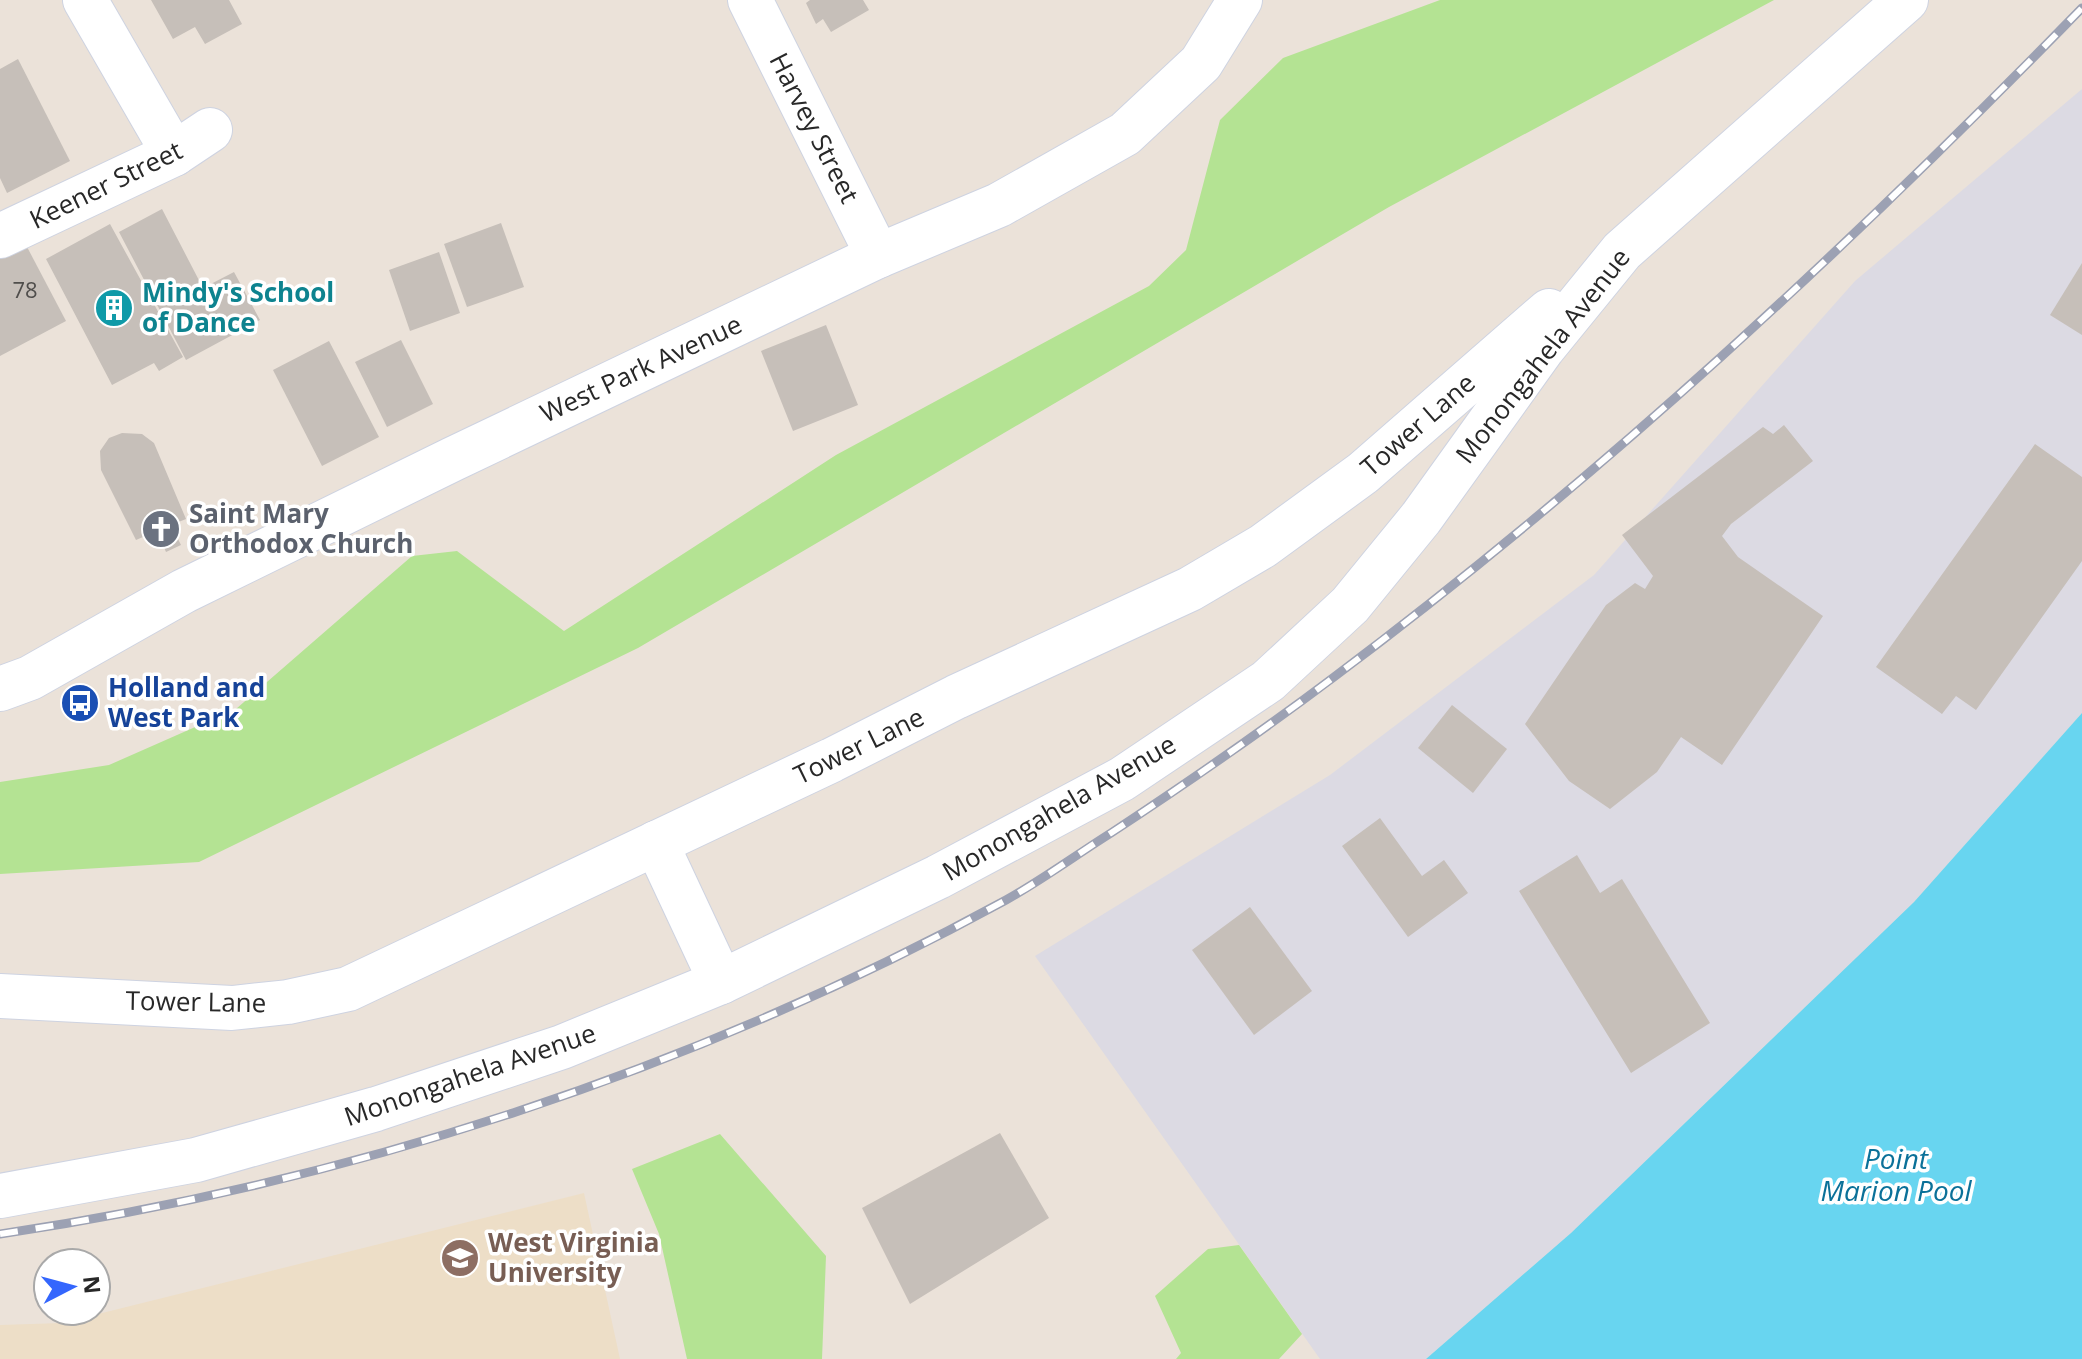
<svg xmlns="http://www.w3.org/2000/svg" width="2082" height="1359" viewBox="0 0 2082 1359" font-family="'Open Sans',sans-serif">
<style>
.industrial{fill:#dcdae3}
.education{fill:#eddec7}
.green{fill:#b4e393}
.water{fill:#68d5f0}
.building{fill:#c6bfb9}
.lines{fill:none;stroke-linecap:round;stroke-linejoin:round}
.minor-casing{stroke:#ced3e1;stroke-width:46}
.minor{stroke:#fff;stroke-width:44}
.rail-casing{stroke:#9ca1b3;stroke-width:9}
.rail{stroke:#fff;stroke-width:6;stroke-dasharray:18;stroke-linecap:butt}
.labels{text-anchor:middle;stroke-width:7;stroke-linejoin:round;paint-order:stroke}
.number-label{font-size:22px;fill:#504e4c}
.street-label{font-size:26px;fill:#282828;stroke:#fff}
.culture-label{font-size:26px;font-weight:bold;fill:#0d838f;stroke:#fff;text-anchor:start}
.worship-label{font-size:26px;font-weight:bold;fill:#5b616d;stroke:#fff;text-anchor:start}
.transit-label{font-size:26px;font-weight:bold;fill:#164399;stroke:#fff;text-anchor:start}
.education-label{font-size:26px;font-weight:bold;fill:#785e54;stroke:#fff;text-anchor:start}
.water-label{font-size:28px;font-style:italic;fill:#0b7199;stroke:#fff}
</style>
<rect width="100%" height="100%" fill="#ebe2d9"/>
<!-- industrial -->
<path class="industrial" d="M2082,89V713L1914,902L1571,1233L1426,1359H1320L1035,956L1330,775L1594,575L1855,281Z"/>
<!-- education -->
<path class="education" d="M584,1193L620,1359H0V1325L62,1323Z"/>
<!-- green -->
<g class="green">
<path d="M1440,0H1774L1389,207L638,648L199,862L0,874V782L109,765L236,709L412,556L457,551L564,631L836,455L1149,286L1186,250L1220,120L1283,58Z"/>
<path d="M720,1134L826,1256L822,1359H687L659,1234L632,1169Z"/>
<path d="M1239,1245L1302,1334L1279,1359H1176L1181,1353L1155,1296L1208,1249Z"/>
</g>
<!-- water -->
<path class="water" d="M2082,713V1359H1426L1571,1233L1914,902Z"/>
<!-- building -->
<g class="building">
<path d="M151,0H229L242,24L205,44L195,27L173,39Z"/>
<path d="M810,0H863L869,10L831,32L823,19L816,24L806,3Z"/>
<path d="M18,59L70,161L7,193L0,178V69Z"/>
<path d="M162,209L203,288L234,272L260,320L186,360L119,232Z"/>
<path d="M501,223L524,287L467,307L444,244Z"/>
<path d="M110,224L183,357L159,371L154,363L112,385L46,259Z"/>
<path d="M26,245L66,321L0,356V258Z"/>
<path d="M439,252L460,313L410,331L389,270Z"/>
<path d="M2082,263V335L2050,315Z"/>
<path d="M826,325L858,405L793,431L761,351Z"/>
<path d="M401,340L433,404L387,427L355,362Z"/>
<path d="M329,341L379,437L322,466L273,370Z"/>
<path d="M1784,425L1813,461L1731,524L1722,536L1738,557L1823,616L1722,765L1681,737L1657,772L1610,809L1569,781L1525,724L1606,605L1635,583L1645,589L1653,576L1622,535L1763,427L1773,434Z"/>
<path d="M122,433L142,434L154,443L186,519L171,525L181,545L166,552L157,531L136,540L101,470L100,451L109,438Z"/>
<path d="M2035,444L2082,477V561L1976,710L1956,696L1942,714L1876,667Z"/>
<path d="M1452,705L1507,749L1473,793L1418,748Z"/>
<path d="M1380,818L1422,876L1444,860L1468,893L1408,937L1342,846Z"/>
<path d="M1577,855L1600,893L1622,879L1710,1023L1631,1073L1519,891Z"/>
<path d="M1250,907L1312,991L1254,1035L1192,950Z"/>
<path d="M1000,1133L1049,1218L910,1304L862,1208Z"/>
</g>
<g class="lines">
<!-- minor casing -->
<g class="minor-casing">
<g id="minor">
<path d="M85,0L174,154"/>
<path d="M750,0L878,256"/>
<path d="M0,236L174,154L210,130"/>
<path d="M0,689L30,678L184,591L453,459L878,256L999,205L1125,134L1201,63L1240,0"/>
<path d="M656,843L721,982"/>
<path d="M0,996L232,1008L288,1002L348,989L832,760L956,697L1190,589L1263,546L1363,473L1549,311"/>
<path d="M0,1196L196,1160L376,1109L562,1047L721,982L938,877L1122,779L1268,681L1350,605L1421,518L1543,348L1622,251L1906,0"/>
</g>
</g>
<!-- minor -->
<use href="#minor" class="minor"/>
<!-- rail casing -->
<g class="rail-casing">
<path id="rail" d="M0,1234C351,1182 695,1070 1006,900C1042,880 1076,855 1111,833C1187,783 1261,732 1334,677C1602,476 1848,248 2082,8"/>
</g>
<!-- rail -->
<use href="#rail" class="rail"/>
</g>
<!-- icons -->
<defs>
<g id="building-disc" transform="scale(2)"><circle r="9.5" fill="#0f9aa8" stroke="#fff"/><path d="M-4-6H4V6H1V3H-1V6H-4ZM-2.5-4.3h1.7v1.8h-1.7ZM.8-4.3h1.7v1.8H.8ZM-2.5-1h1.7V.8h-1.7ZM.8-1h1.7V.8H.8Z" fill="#fff"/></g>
<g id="church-disc" transform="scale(2)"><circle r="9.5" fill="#6b7280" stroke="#fff"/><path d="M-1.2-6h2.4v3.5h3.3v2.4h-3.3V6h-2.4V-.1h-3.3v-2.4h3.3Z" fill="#fff"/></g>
<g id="bus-disc" transform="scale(2)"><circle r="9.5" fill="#1a4fb4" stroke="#fff"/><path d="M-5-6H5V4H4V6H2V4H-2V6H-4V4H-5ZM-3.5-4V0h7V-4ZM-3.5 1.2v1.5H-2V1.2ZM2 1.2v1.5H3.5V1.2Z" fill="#fff"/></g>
<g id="university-disc" transform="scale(2)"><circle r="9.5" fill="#8d6e63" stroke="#fff"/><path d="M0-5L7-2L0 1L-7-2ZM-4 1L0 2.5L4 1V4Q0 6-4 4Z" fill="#fff"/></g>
</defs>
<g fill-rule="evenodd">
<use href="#building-disc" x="114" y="308"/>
<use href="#church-disc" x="161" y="529"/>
<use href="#bus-disc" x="80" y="703"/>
<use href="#university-disc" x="460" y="1258"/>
</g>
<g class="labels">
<!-- number labels -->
<g class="number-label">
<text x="25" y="298">78</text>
</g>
<!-- street labels -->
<g class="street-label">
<text transform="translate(814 128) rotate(63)" y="9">Harvey Street</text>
<text transform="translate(106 185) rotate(-26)" y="9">Keener Street</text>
<text transform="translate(1543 356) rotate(-52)" y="9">Monongahela Avenue</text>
<text transform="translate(641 369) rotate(-25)" y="9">West Park Avenue</text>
<text transform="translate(1418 425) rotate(-41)" y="9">Tower Lane</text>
<text transform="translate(859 746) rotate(-26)" y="9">Tower Lane</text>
<text transform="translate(1059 808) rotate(-30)" y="9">Monongahela Avenue</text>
<text transform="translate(196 1002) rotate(1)" y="9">Tower Lane</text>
<text transform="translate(470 1075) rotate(-19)" y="9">Monongahela Avenue</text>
</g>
<!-- culture labels -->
<g class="culture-label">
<text x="142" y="302">Mindy's School<tspan x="142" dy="30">of Dance</tspan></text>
</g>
<!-- worship labels -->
<g class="worship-label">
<text x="189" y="523">Saint Mary<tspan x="189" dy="30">Orthodox Church</tspan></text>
</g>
<!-- transit labels -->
<g class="transit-label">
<text x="108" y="697">Holland and<tspan x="108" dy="30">West Park</tspan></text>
</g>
<!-- education labels -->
<g class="education-label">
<text x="488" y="1252">West Virginia<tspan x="488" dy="30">University</tspan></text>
</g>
<!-- water labels -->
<g class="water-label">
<text x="1896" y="1169">Point<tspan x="1896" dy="32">Marion Pool</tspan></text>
</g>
</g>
<!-- north arrow -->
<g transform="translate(72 1287) rotate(84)"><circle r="38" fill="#ffffff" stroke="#a9a9a9" stroke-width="2"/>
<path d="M0-6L14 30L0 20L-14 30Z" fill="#3466fd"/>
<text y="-12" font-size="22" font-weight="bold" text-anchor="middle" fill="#282828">N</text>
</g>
</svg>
